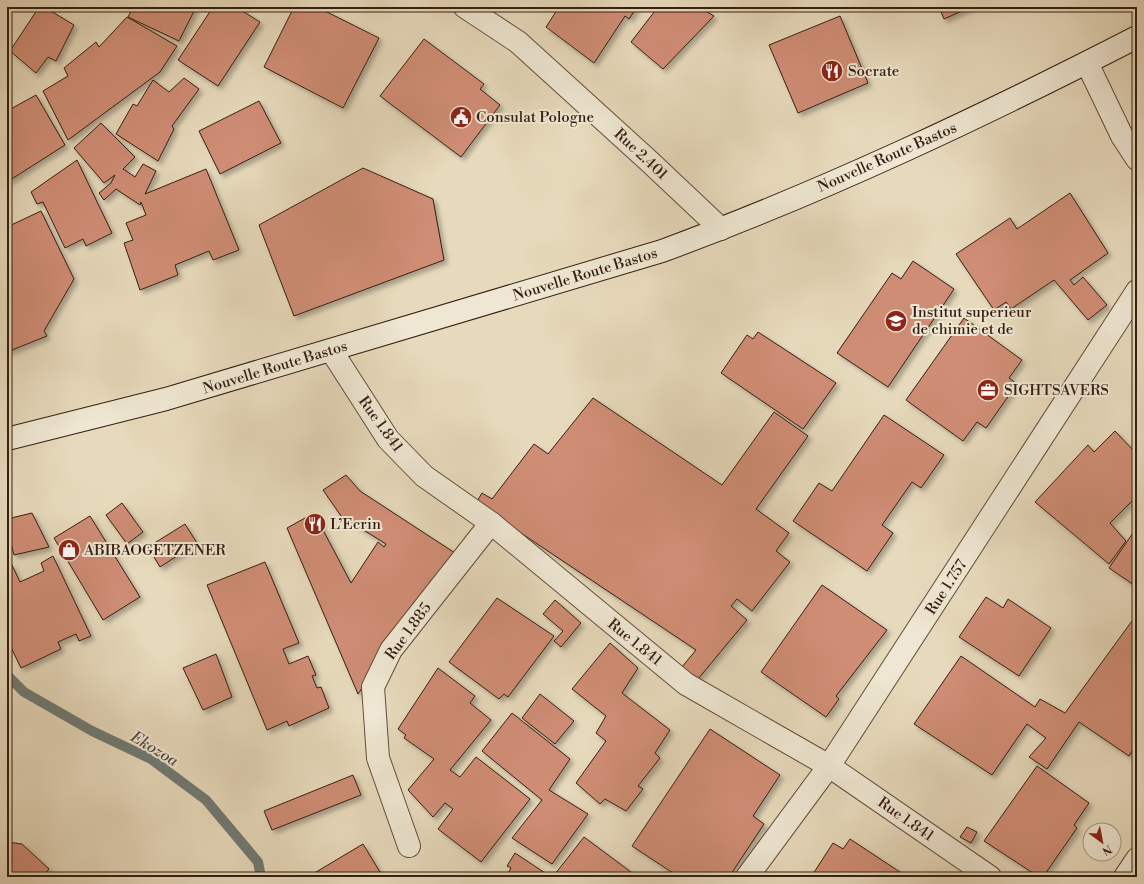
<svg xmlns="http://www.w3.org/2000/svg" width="1144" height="884" viewBox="0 0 1144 884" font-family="'Libre Bodoni',serif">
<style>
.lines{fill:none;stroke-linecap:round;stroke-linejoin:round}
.stream{stroke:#707b75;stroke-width:10}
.building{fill:#cf8d75;stroke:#351e11;filter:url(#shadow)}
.minor-casing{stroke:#624d3c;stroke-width:24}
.secondary-casing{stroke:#351e11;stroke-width:24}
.minor{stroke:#efe7d3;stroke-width:22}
.secondary{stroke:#efe7d3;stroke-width:22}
.labels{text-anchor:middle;stroke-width:4;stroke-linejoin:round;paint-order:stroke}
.poi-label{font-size:15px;fill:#351e11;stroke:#efe7d3;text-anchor:start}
.street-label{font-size:15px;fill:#351e11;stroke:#efe7d3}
.water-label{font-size:16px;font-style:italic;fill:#534c43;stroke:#efe7d3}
</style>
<defs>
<filter id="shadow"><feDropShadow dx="3.5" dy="3.5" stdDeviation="2" flood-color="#0004"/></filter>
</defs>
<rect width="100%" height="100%" fill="#e7dabc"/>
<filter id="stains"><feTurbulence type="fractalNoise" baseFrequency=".005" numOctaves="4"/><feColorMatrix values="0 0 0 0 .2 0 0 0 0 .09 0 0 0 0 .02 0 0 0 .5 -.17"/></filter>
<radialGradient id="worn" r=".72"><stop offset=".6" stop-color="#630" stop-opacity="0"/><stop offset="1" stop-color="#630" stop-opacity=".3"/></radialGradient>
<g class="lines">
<!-- stream -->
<path class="stream" d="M7,675L24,692L92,731L151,759L206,800L258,862L261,877"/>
</g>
<!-- building -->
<g class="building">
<path d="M39,7H44L74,25L56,61L48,57L36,73L10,51Z"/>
<path d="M133,7H196L179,41L128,17Z"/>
<path d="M213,7H236L260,22L218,86L178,60Z"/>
<path d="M294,7H317L379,38L343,108L264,67Z"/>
<path d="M559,7H637L629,19L625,16L594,63L546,27Z"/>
<path d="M658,7H699L714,16L663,69L631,42Z"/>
<path d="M939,7H971L944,19Z"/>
<path d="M840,16L868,83L798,113L769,45Z"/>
<path d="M127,17L177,46L160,72L68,140L43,91L68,76L64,68L96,42L99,47Z"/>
<path d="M424,39L484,84L480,89L500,105L461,157L380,96Z"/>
<path d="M184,78L199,89L172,126L174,129L158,161L116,134L133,104L137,106L153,80L169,92Z"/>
<path d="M36,95L65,145L7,182V111Z"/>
<path d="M259,101L281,143L220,174L199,131Z"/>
<path d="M101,123L135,157L123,169L135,177L143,164L156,171L145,194L206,169L239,250L213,260L209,251L175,265L178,275L140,290L124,243L133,240L126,223L146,215L141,202L140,205L116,189L104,200L99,193L111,183L115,175L104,183L74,148Z"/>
<path d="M77,160L112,233L86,246L83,239L65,248L43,202L37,204L31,192Z"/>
<path d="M363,168L433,199L444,260L294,316L259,225Z"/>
<path d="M1070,193L1108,253L1070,280L1074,285L1083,277L1107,305L1088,320L1054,280L1011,309L1006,302L994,310L956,254L1010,218L1017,229Z"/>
<path d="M41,211L74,279L44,331L47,336L7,352V227Z"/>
<path d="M913,261L954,289L888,387L837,353L892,273L901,279Z"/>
<path d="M964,318L1022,360L1009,378L1017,384L986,428L977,422L963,441L906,400Z"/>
<path d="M758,332L836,383L803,429L721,373L747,335L753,339Z"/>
<path d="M593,398L722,485L774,412L808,436L756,509L789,533L776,551L790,562L752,611L737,599L731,606L747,620L698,679L681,668L696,650L476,503L482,493L492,499L534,444L548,454Z"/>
<path d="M884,415L944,455L921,488L912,482L882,525L893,533L867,571L793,521L819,483L832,491Z"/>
<path d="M1115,431L1134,451L1137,448V496L1110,523L1126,541L1109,564L1035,502L1088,445L1094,452Z"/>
<path d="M346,475L360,491L455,553L358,694L287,528L314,513L351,583L378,542L384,547L386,544L341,516L323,490Z"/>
<path d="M122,503L143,532L127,544L106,515Z"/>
<path d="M32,513L49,547L14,555L10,540L7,541V519Z"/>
<path d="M90,516L140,597L103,620L54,538Z"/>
<path d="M185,524L197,543L160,567L148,547Z"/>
<path d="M1137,527V587L1109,568Z"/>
<path d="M53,556L91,636L79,641L76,634L58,642L61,649L21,668L7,639V568L12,565L20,582L44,571L41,563Z"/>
<path d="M265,562L299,643L283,649L289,664L308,656L316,675L312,676L317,688L321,687L329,708L289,726L287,721L267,730L207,585Z"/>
<path d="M822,585L887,630L836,696L839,699L826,717L761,672Z"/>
<path d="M986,597L1003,608L1008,599L1051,628L1019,676L959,637Z"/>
<path d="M497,598L554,636L508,697L504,694L499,699L449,662Z"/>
<path d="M555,600L581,623L561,647L554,641L563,631L543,614Z"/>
<path d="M1137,614V743L1129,756L1079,722L1047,769L1029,757L1046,738L1027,724L992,775L914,724L961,656L1035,707L1040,699L1065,713Z"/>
<path d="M610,643L638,668L622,693L670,730L655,753L660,758L638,786L643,789L626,811L605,799L600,804L576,783L606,741L596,733L606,716L572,689Z"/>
<path d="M216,654L232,697L203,710L183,668Z"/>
<path d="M438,668L475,696L470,703L491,720L450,770L460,777L476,757L530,799L481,862L438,829L453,809L445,803L433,817L408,790L434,759L404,738L406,735L398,729Z"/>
<path d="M540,694L574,721L555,744L522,718Z"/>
<path d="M512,713L570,759L549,790L588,814L552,864L512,838L542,800L482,751Z"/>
<path d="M710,729L780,775L753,816L764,824L729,877H679L632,846Z"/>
<path d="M1037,766L1089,803L1074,825L1077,828L1043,877H1039L984,841Z"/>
<path d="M353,775L361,795L272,830L264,811Z"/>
<path d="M967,827L977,832L971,843L960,837Z"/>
<path d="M584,837L627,869L637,877H559L555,874Z"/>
<path d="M850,839L906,876L905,877H811L833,843L843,849Z"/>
<path d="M7,842L22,844L49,869L42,877H7Z"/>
<path d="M363,844L383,877H312L311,875Z"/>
<path d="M515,853L551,877H506L511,868L507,866Z"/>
</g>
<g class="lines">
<!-- minor casing -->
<g class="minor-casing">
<g id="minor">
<path d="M465,7L518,42L650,162L721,229"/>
<path d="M1087,63L1122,136L1137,159"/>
<path d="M331,350L388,439L424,476L491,523L686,684L829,766L990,877"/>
<path d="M409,846L378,758L373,687L391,650L491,523"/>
<path d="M747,877L829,766L1137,291"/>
<path d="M1125,877L1137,859"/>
</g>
</g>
<!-- secondary casing -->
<g class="secondary-casing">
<path id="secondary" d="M7,439L166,399L662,251C825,191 983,116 1137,37"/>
</g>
<!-- minor -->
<use href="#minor" class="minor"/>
<!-- secondary -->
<use href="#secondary" class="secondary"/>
</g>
<!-- icons -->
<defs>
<g id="restaurant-disc" transform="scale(1.15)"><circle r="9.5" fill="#8f2418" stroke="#efe7d3"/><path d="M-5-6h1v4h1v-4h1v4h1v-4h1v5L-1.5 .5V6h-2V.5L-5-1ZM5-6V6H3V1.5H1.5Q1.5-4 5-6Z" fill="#fff"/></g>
<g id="civic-disc" transform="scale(1.15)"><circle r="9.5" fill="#8f2418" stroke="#efe7d3"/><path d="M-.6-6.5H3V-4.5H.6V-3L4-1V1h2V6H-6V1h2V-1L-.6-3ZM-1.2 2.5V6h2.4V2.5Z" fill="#fff"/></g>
<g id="university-disc" transform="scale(1.15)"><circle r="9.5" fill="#8f2418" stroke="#efe7d3"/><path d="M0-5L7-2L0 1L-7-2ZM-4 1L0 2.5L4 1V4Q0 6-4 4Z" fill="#fff"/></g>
<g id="office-disc" transform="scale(1.15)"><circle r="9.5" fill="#8f2418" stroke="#efe7d3"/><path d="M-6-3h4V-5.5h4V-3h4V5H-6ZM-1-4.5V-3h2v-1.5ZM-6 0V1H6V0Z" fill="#fff"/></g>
<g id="shop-disc" transform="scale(1.15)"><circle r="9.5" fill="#8f2418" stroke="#efe7d3"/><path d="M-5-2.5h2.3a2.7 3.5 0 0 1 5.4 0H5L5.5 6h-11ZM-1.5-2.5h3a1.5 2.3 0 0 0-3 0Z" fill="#fff"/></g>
</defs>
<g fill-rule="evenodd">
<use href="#restaurant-disc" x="832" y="71"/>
<use href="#civic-disc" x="461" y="117"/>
<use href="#university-disc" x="896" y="321"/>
<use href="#office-disc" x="988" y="390"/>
<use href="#restaurant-disc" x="315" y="524"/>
<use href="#shop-disc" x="69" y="550"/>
</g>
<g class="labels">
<!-- poi labels -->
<g class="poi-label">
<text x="848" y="76">Socrate</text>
<text x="476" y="122">Consulat Pologne</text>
<text x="912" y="317">Institut superieur<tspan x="912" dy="17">de chimie et de</tspan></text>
<text x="1004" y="395">SIGHTSAVERS</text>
<text x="330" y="529">L’Ecrin</text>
<text x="84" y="555">ABIBAOGETZENER</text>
</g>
<!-- street labels -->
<g class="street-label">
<text transform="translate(641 154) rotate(43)" y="5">Rue 2.401</text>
<text transform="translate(887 157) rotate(-24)" y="5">Nouvelle Route Bastos</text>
<text transform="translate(585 274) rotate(-17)" y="5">Nouvelle Route Bastos</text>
<text transform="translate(275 367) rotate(-17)" y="5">Nouvelle Route Bastos</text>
<text transform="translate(381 424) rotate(54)" y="5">Rue 1.841</text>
<text transform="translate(946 587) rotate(-57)" y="5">Rue 1.757</text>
<text transform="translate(408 631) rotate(-54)" y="5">Rue 1.885</text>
<text transform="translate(635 642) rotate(39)" y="5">Rue 1.841</text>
<text transform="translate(906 819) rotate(35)" y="5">Rue 1.841</text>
</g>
<!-- water labels -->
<g class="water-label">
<text transform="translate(155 748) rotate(31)" y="6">Ekozoa</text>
</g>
</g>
<!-- margin -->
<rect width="1144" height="884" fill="none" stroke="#e7dabc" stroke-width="24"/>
<rect x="8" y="8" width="1128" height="868" fill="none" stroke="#351e11" stroke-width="2"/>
<rect x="12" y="12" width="1120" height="860" fill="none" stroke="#351e11"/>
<!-- north arrow -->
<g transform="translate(1102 842) rotate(148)"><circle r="19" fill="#efe7d3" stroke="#a59785"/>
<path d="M0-3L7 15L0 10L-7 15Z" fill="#8f2418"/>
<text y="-6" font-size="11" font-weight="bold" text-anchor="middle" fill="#351e11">N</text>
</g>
<rect width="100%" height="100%" filter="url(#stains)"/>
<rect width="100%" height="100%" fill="url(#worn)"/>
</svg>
